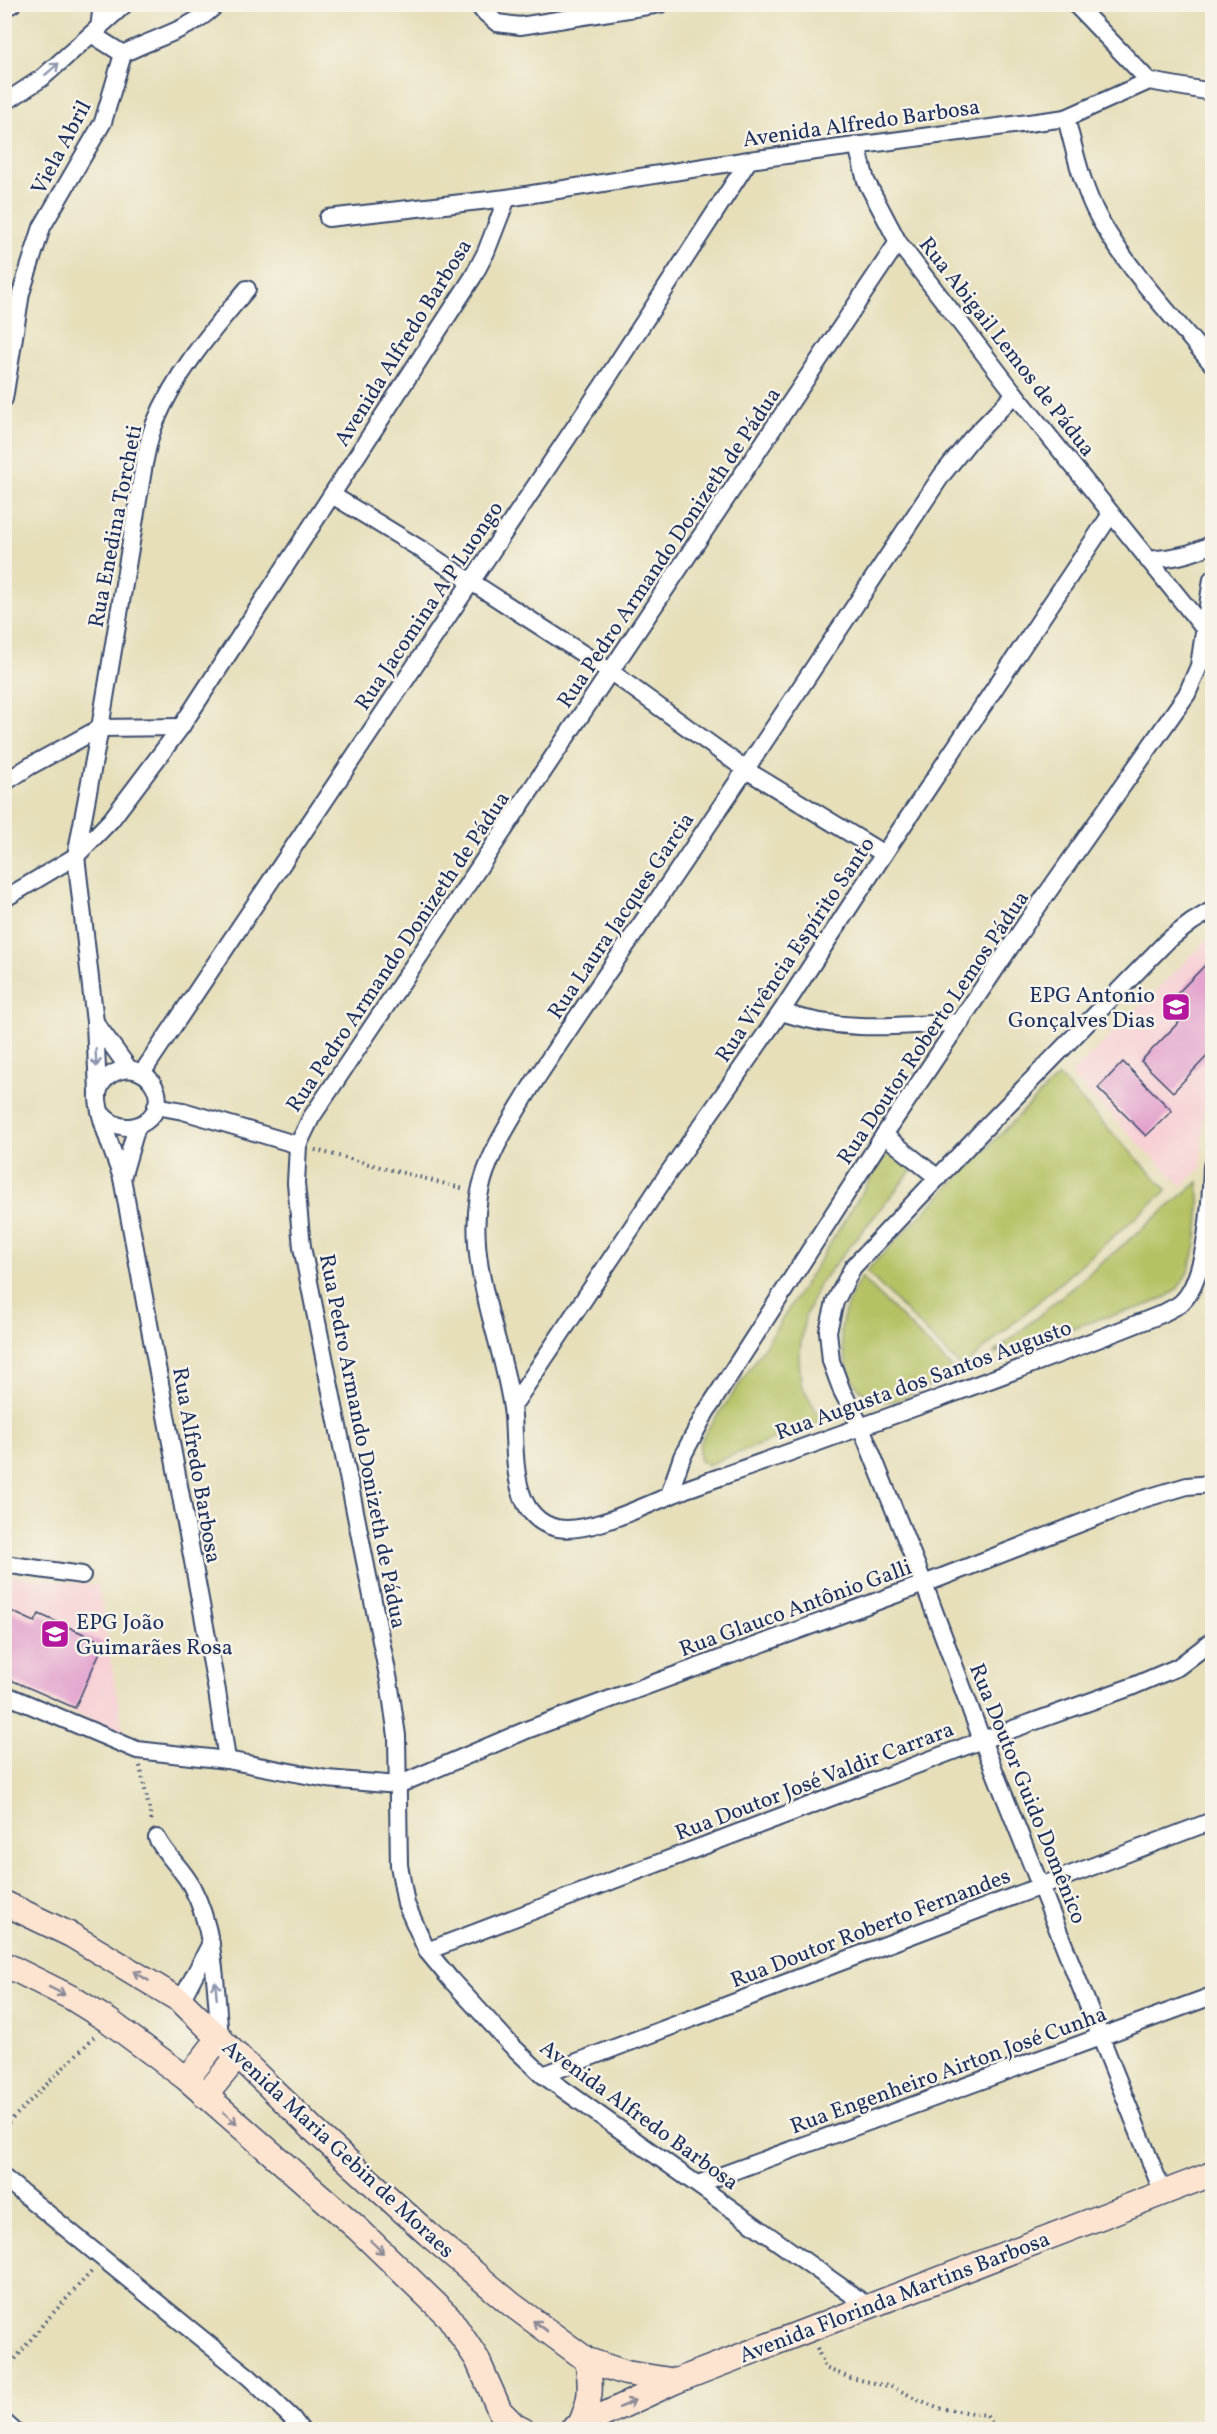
<svg xmlns="http://www.w3.org/2000/svg" width="1217" height="2434" viewBox="0 0 1217 2434" font-family="Vollkorn,serif">
<style>
.built{fill:#f7cfd4}
.green{fill:#b6c163;stroke:#687860;stroke-width:1.5}
.building{fill:#e19bcb}
.lines{fill:none;stroke-linecap:round;stroke-linejoin:round}
.street-casing{stroke:#39496c;stroke-width:20}
.secondary-casing{stroke:#39496c;stroke-width:27}
.path{stroke:#39496c;stroke-width:4;stroke-dasharray:1.5 4.5;stroke-linecap:butt}
.street{stroke:#fff;stroke-width:16}
.secondary{stroke:#fde4d0;stroke-width:24}
.oneway{stroke:#8d97ae}
.oneway2{stroke:#8c8a97}
.labels{text-anchor:middle;stroke-width:5;stroke-linejoin:round;paint-order:stroke}
.street-label{font-size:22px;fill:#1b2f5e;stroke:#f7f3e8}
.poi-label{font-size:22px;fill:#1b2f5e;stroke:#f7f3e8;text-anchor:end}
</style>
<rect width="100%" height="100%" fill="#f7f3e8"/>
<filter id="ink" filterUnits="userSpaceOnUse"><feTurbulence type="fractalNoise" baseFrequency=".0167" numOctaves="2"/><feDisplacementMap in="SourceGraphic" scale="12" xChannelSelector="R" yChannelSelector="G"/><feConvolveMatrix kernelMatrix="1 2 1 2 8 2 1 2 1" color-interpolation-filters="sRGB"/></filter>
<filter id="wash" filterUnits="userSpaceOnUse"><feTurbulence type="fractalNoise" baseFrequency=".008" numOctaves="4" result="noise"/><feDisplacementMap in="SourceGraphic" scale="24" xChannelSelector="R" yChannelSelector="G"/><feGaussianBlur stdDeviation="1.35" result="paint"/><feColorMatrix in="noise" values="0 0 0 0 0 0 0 0 0 0 0 0 0 0 0 0 0 1.4 0 .05"/><feComposite in="paint" operator="in"/></filter>
<g filter="url(#wash)">
<rect width="100%" height="100%" fill="#e6dfba"/>
<!-- built -->
<g class="built">
<path d="M1212,935V1093L1204,1107L1201,1168L1182,1186L1070,1075Z"/>
<path d="M5,1575L98,1585L123,1731L121,1733L5,1682Z"/>
</g>
<!-- green -->
<g class="green">
<path d="M1058,1076L1167,1190L962,1368L866,1271Z"/>
<path d="M888,1151L912,1170L820,1283L805,1317L799,1356L801,1384L822,1421L707,1465L700,1461C693,1441 717,1417 728,1401C784,1320 835,1235 888,1151Z"/>
<path d="M1198,1182C1201,1212 1199,1263 1178,1288C1165,1303 1126,1311 1106,1317C1068,1329 1031,1342 993,1354Z"/>
<path d="M861,1277L957,1373L899,1400C867,1406 851,1386 845,1357C843,1348 840,1339 841,1329C843,1311 852,1293 861,1277Z"/>
</g>
<g id="blocks">
<!-- building -->
<g class="building">
<path d="M1212,958V1051L1173,1092L1141,1061L1181,1020L1166,1005Z"/>
<path d="M1123,1062L1172,1111L1146,1136L1098,1088Z"/>
<path d="M4,1608L35,1622L39,1614L104,1643L75,1708L4,1677Z"/>
</g>
</g>
</g>
<g filter="url(#ink)">
<use href="#blocks" fill-opacity="0" stroke="#39496c" stroke-width="1.5"/>
<g class="lines">
<!-- street casing -->
<g class="street-casing">
<g id="street">
<path d="M483,4L482,10L497,23L520,26L660,4"/>
<path d="M1075,4L1149,81"/>
<path d="M4,8L12,4"/>
<path d="M99,29L102,4"/>
<path d="M93,35L123,54"/>
<path d="M4,103L42,78L125,4"/>
<path d="M1066,118C1075,152 1082,187 1099,218C1127,269 1175,319 1212,364"/>
<path d="M857,145L866,181L898,242L1015,394L1206,631"/>
<path d="M328,218L507,198L749,160L1066,118L1149,81L1212,92"/>
<path d="M1015,394L971,439L942,475C843,623 746,771 646,917C607,973 568,1029 531,1087C511,1120 486,1157 479,1196C466,1271 505,1343 513,1416C516,1454 510,1518 557,1528C591,1535 655,1500 689,1488C847,1432 1006,1376 1162,1314C1168,1310 1177,1307 1182,1302C1207,1278 1211,1199 1212,1166"/>
<path d="M4,399L21,293L42,227L103,122L123,54C155,37 190,31 217,4"/>
<path d="M332,495L422,550L611,672L746,770L884,854"/>
<path d="M1148,560C1171,558 1192,555 1212,544"/>
<path d="M4,783L30,766L100,728L181,727"/>
<path d="M4,899L76,856L111,820L181,727L473,277L486,252L507,198"/>
<path d="M781,1012C844,1033 896,1026 961,1022"/>
<path d="M95,1022L129,1069"/>
<path d="M142,1073L603,385L749,160"/>
<path d="M98,1093L95,1022L76,856L100,728L144,464C147,451 149,436 155,423C176,372 212,331 247,289"/>
<path d="M156,1106L183,1111L298,1145"/>
<path d="M101,1113C129,1147 175,1112 151,1081C145,1072 133,1068 123,1070C111,1072 100,1081 98,1094C96,1111 116,1160 122,1178L217,1691L227,1760"/>
<path d="M884,1135L938,1178"/>
<path d="M122,1178L137,1126"/>
<path d="M512,1407L669,1172L781,1012L884,854L1111,514"/>
<path d="M669,1495L682,1457L706,1412L884,1135L1029,919L1187,694L1199,666L1212,579"/>
<path d="M4,1564L82,1575"/>
<path d="M4,1694L137,1750L227,1760L327,1779L398,1785L529,1729L924,1584L1140,1500L1187,1486L1212,1484"/>
<path d="M157,1838C166,1856 183,1869 192,1887C216,1933 215,1987 220,2037"/>
<path d="M427,1951L982,1740L1131,1687L1178,1667L1212,1641"/>
<path d="M181,2001L211,1943"/>
<path d="M543,2075L1212,1821"/>
<path d="M4,2178L250,2378L292,2418L301,2430"/>
<path d="M698,2184L1212,1996"/>
<path d="M1163,2193L982,1740L924,1584L861,1427L842,1391L831,1361L828,1331L835,1302L853,1267L984,1129L1167,941L1192,922L1212,910"/>
<path d="M868,2306L543,2075L511,2045L451,1980L427,1951L406,1904L399,1865L397,1736L389,1681L302,1247L296,1183L298,1145L311,1118L898,242"/>
<path d="M4,2422L13,2430"/>
</g>
</g>
<!-- secondary casing -->
<g class="secondary-casing">
<g id="secondary">
<path d="M4,1903L71,1935L181,2001L316,2132L428,2234L511,2304L587,2360L626,2373L676,2381"/>
<path d="M4,1964L72,1998L109,2021L187,2079L358,2229L449,2317L477,2359L500,2411L515,2426L523,2430"/>
<path d="M187,2079L220,2037"/>
<path d="M205,2096L238,2056"/>
<path d="M579,2427C591,2401 592,2389 587,2360"/>
<path d="M571,2430L676,2381L1212,2174"/>
</g>
</g>
<!-- path -->
<g class="path">
<path d="M315,1150L465,1189"/>
<path d="M140,1766L152,1823"/>
<path d="M4,2127L94,2037"/>
<path d="M817,2348L825,2368L851,2378L892,2387L937,2408L986,2415L997,2430"/>
<path d="M4,2373L44,2323L93,2270"/>
</g>
<!-- street -->
<use href="#street" class="street"/>
<!-- secondary -->
<use href="#secondary" class="secondary"/>
</g>
<!-- one-way arrows -->
<defs><path id="oneway-shaft" d="M-6 0H5M1.5-3L5.5 0L1.5 3" fill="none" stroke-width="1.6" stroke-linecap="round" stroke-linejoin="round" transform="scale(1.5)"/></defs>
<g class="oneway">
<use href="#oneway-shaft" transform="translate(52 69) rotate(-41)"/>
<use href="#oneway-shaft" transform="translate(96 1058) rotate(87)"/>
<use href="#oneway-shaft" transform="translate(216 1990) rotate(-95)"/>
</g>
<g class="oneway2">
<use href="#oneway-shaft" transform="translate(141 1976) rotate(-149)"/>
<use href="#oneway-shaft" transform="translate(57 1991) rotate(27)"/>
<use href="#oneway-shaft" transform="translate(230 2118) rotate(41)"/>
<use href="#oneway-shaft" transform="translate(377 2247) rotate(44)"/>
<use href="#oneway-shaft" transform="translate(540 2326) rotate(-143)"/>
<use href="#oneway-shaft" transform="translate(627 2404) rotate(-25)"/>
</g>
</g>
<!-- icons -->
<defs>
<g id="school-square" transform="scale(1.5)"><rect x="-9" y="-9" width="18" height="18" rx="4" fill="#b5179e" stroke="#f7f3e8"/><path d="M0-5L7-2L0 1L-7-2ZM-4 1L0 2.5L4 1V4Q0 6-4 4Z" fill="#fff"/></g>
</defs>
<g fill-rule="evenodd">
<use href="#school-square" x="1176" y="1007"/>
<use href="#school-square" x="55" y="1634"/>
</g>
<g class="labels">
<!-- street labels -->
<g class="street-label">
<text transform="translate(861 122) rotate(-8)" y="8">Avenida Alfredo Barbosa</text>
<text transform="translate(60 147) rotate(-62)" y="8">Viela Abril</text>
<text transform="translate(402 342) rotate(-58)" y="8">Avenida Alfredo Barbosa</text>
<text transform="translate(1008 346) rotate(52)" y="8">Rua Abigail Lemos de Pádua</text>
<text transform="translate(114 526) rotate(-79)" y="8">Rua Enedina Torcheti</text>
<text transform="translate(668 547) rotate(-56)" y="8">Rua Pedro Armando Donizeth de Pádua</text>
<text transform="translate(428 605) rotate(-56)" y="8">Rua Jacomina A P Luongo</text>
<text transform="translate(620 915) rotate(-56)" y="8">Rua Laura Jacques Garcia</text>
<text transform="translate(794 949) rotate(-56)" y="8">Rua Vivência Espírito Santo</text>
<text transform="translate(397 951) rotate(-56)" y="8">Rua Pedro Armando Donizeth de Pádua</text>
<text transform="translate(932 1027) rotate(-56)" y="8">Rua Doutor Roberto Lemos Pádua</text>
<text transform="translate(923 1379) rotate(-20)" y="8">Rua Augusta dos Santos Augusto</text>
<text transform="translate(364 1441) rotate(79)" y="8">Rua Pedro Armando Donizeth de Pádua</text>
<text transform="translate(198 1465) rotate(80)" y="8">Rua Alfredo Barbosa</text>
<text transform="translate(795 1607) rotate(-20)" y="8">Rua Glauco Antônio Galli</text>
<text transform="translate(814 1780) rotate(-21)" y="8">Rua Doutor José Valdir Carrara</text>
<text transform="translate(1029 1793) rotate(68)" y="8">Rua Doutor Guido Domênico</text>
<text transform="translate(870 1927) rotate(-21)" y="8">Rua Doutor Roberto Fernandes</text>
<text transform="translate(948 2069) rotate(-20)" y="8">Rua Engenheiro Airton José Cunha</text>
<text transform="translate(640 2114) rotate(36)" y="8">Avenida Alfredo Barbosa</text>
<text transform="translate(339 2148) rotate(43)" y="8">Avenida Maria Gebin de Moraes</text>
<text transform="translate(894 2296) rotate(-21)" y="8">Avenida Florinda Martins Barbosa</text>
</g>
<!-- poi labels -->
<g class="poi-label">
<text x="1155" y="1002">EPG Antonio<tspan x="1155" dy="25">Gonçalves Dias</tspan></text>
<text x="76" y="1629" text-anchor="start">EPG João<tspan x="76" dy="25">Guimarães Rosa</tspan></text>
</g>
</g>
<!-- margin -->
<rect width="1217" height="2434" fill="none" stroke="#f7f3e8" stroke-width="24"/>
</svg>
